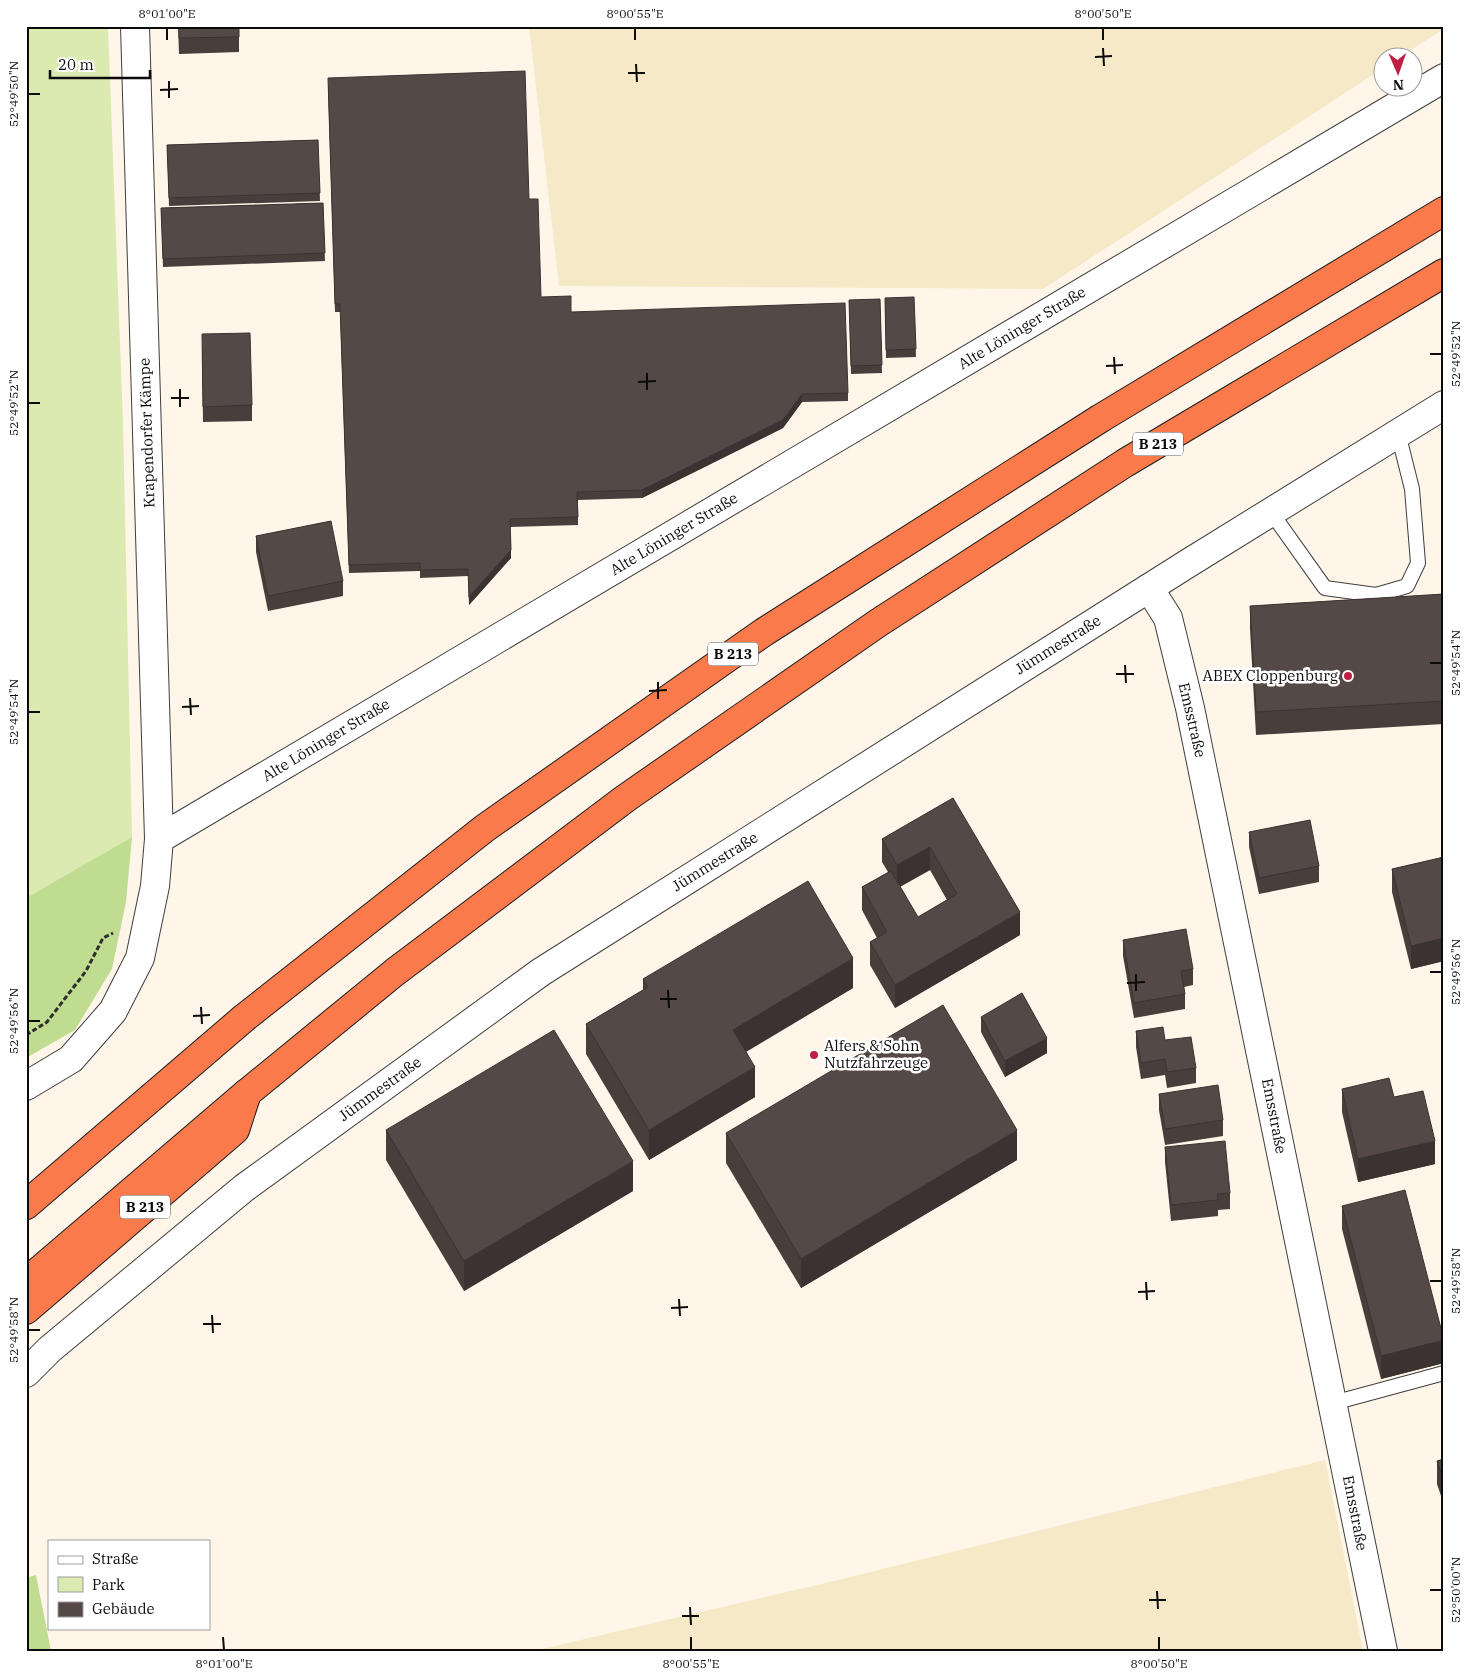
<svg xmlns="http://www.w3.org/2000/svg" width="1470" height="1677" viewBox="0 0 1470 1677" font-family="'IBM Plex Serif',serif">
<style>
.farmland{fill:#f6e9c8}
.green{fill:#daeab1}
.forest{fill:#c0dc90}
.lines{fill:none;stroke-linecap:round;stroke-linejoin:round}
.lane-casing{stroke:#3e3e3e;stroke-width:16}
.street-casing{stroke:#3e3e3e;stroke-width:30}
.highway-casing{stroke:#1c1c1c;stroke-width:30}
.path{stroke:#2d2d2d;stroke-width:3;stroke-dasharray:5 2.5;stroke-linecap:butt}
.lane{stroke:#fff;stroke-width:14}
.street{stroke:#fff;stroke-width:28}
.highway{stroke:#fb7a4b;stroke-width:28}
.wall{fill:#483f3d;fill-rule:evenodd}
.shaded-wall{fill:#3b3332}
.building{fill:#544947;stroke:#3b3332}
.ticks{fill:none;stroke:#0b0b0b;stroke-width:2}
.poi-dot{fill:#c01e44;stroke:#fff;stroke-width:2}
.labels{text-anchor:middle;stroke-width:5;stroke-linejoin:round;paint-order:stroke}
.shield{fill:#fff;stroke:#545454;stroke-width:1}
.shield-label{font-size:14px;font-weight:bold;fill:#0b0b0b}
.street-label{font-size:15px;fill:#0b0b0b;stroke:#fff}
.poi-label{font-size:15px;fill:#0b0b0b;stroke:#fff;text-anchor:end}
.neatline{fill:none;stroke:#0b0b0b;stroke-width:2}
.ticks-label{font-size:12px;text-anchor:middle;fill:#0b0b0b}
</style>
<rect width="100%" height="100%" fill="#fff6e9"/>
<!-- farmland -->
<g class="farmland">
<path d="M529,26H1444V29L1400,57L1382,58V69L1043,289L559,286Z"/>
<path d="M1325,1460L1363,1651H533L838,1580Z"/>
</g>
<!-- green -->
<path class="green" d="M26,26H108L123,423L132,837L26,898Z"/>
<!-- forest -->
<g class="forest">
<path d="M132,837L126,902L112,969L75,1030L26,1058V898Z"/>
<path d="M36,1575L51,1651H26V1578Z"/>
</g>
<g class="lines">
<!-- lane casing -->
<g class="lane-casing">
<g id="lane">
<path d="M1271,512L1325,588L1376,595L1407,586L1418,563L1412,489L1398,433"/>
<path d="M1333,1403L1444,1373"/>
</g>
</g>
<!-- street casing -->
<g class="street-casing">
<g id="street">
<path d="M135,26L159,839"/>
<path d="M1149,588L1168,618L1190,708L1383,1651"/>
<path d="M26,1086L71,1059L113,1011L140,958L155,886L159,839L1444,78"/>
<path d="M26,1373L50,1349L244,1188L541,972L1187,564L1444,405"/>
</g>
</g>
<!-- highway casing -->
<g class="highway-casing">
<g id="highway">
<path d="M26,1205L244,1018L485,828L764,632L1101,418L1444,211"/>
<path d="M26,1282L247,1093L395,972L626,798L878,623L1125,463L1444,273"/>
<path d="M26,1310L235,1130L247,1093"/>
</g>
</g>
<!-- path -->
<path class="path" d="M26,1035L47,1022L86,971L103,938L113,933"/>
<!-- lane -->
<use href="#lane" class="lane"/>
<!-- street -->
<use href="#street" class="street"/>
<!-- highway -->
<use href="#highway" class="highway"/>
</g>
<!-- wall -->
<g class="wall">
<path d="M178,26H239V52L179,54Z"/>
<path d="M328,86L529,199L541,297L571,312L848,393V401L802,402L783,428L642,498L578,500V525L510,527L511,558L469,605L468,576L420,578V571L349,573L340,312H335Z"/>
<path d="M318,140L320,201L169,206L167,145Z"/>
<path d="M323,203L325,261L163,267L161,208Z"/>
<path d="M914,297L916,357L886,358L885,298Z"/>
<path d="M880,299L882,373L851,374L849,300Z"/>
<path d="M202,349L252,405V421L203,422Z"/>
<path d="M256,536L343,581V596L268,611L256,552Z"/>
<path d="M1444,594V724L1256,735L1250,629V606Z"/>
<path d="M953,798L1020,935L895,1008L870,965V942L877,938L862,910V887L888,872L882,862V839ZM930,870L947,900L918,917L900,887Z"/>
<path d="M1249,832L1319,866V882L1259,894L1249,847Z"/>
<path d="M1444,857V961L1411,969L1392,892V869Z"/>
<path d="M1123,940L1193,969V985L1184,987L1185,994V1009L1134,1018L1123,956Z"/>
<path d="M643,979L853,988L746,1052L755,1097L649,1160L586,1054V1024L643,990Z"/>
<path d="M981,1017L1047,1053L1005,1077L981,1032Z"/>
<path d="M1136,1031L1165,1040L1196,1068V1083L1167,1088L1165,1075L1141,1079L1136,1047Z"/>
<path d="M1342,1089L1394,1097L1435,1164L1358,1182L1342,1112Z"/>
<path d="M1159,1094L1223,1120V1136L1165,1145L1159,1110Z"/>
<path d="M386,1130L633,1191L464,1291L386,1160Z"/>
<path d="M726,1133L1017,1160L801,1288L726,1163Z"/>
<path d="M1165,1147L1230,1193V1209L1218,1210V1216L1171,1221L1165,1162Z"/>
<path d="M1342,1206L1444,1363L1381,1379L1342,1229Z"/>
<path d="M1444,1459V1505L1437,1484V1461Z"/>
</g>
<!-- shaded-wall -->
<g class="shaded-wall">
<path d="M802,394V402L783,428L642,498V490Z"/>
<path d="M511,550V558L469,605V597Z"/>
<path d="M930,847V870L897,888V865Z"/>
<path d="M1020,912V935L895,1008V985Z"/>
<path d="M1444,938V961L1411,969V946Z"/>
<path d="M853,958V988L733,1059V1030Z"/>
<path d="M1047,1038V1053L1005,1077V1061Z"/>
<path d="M755,1067V1097L649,1160V1130Z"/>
<path d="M1017,1130V1160L801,1288V1259Z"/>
<path d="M1435,1141V1164L1358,1182V1159Z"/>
<path d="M633,1161V1191L464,1291V1261Z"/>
<path d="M1444,1340V1363L1381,1379V1356Z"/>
</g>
<!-- building -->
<g class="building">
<path d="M179,26H239V37L179,38Z"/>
<path d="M525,71L529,199H538L541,297L571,296V312L845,303L848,393L802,394L783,420L642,490L577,492L578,517L510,519L511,550L469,597L468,569L420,570V563L349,565L340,304H335L328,78Z"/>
<path d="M318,140L320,193L169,198L167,145Z"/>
<path d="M323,203L325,253L163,259L161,208Z"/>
<path d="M914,297L916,349L886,350L885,298Z"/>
<path d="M880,299L882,365L851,366L849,300Z"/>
<path d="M250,333L252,405L203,407L202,334Z"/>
<path d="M331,521L343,581L268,596L256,536Z"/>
<path d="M1444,594V701L1256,712L1250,606Z"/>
<path d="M953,798L1020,912L895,985L870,942L887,932L862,887L891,871L918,917L957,894L930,847L897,865L882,839Z"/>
<path d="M1310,820L1319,866L1259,878L1249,832Z"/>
<path d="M1444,857V938L1411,946L1392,869Z"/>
<path d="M808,881L853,958L733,1030L755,1067L649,1130L586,1024L648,987L643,979Z"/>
<path d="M1186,929L1193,969L1181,971L1185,994L1134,1003L1123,940Z"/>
<path d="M1022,993L1047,1038L1005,1061L981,1017Z"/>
<path d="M943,1005L1017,1130L801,1259L726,1133Z"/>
<path d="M1163,1027L1165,1040L1191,1037L1196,1068L1167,1072L1165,1059L1141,1063L1136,1031Z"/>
<path d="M554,1030L633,1161L464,1261L386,1130Z"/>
<path d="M1389,1078L1394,1097L1423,1091L1435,1141L1358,1159L1342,1089Z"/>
<path d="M1218,1085L1223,1120L1165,1129L1159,1094Z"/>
<path d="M1225,1141L1230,1193L1217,1194L1218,1200L1171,1205L1165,1147Z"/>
<path d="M1405,1190L1444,1340L1381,1356L1342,1206Z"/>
<path d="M1444,1459V1482L1437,1461Z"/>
</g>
<!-- ticks -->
<path class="ticks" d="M167,28V40M635,28V40M1103,28V40M1103,48L1104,66M1095,57L1112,56M636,64L637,82M628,73H645M169,81V98M160,90L178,89M28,94H40M1430,354H1442M1114,357L1115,374M1106,366L1123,365M647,373V390M638,382L656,381M180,389V407M171,398H189M28,403H40M1430,663H1442M1125,665L1126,683M1116,674H1134M658,682V699M649,691L667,690M190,698L191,715M182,707L199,706M28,712H40M1430,972H1442M1136,974V991M1127,983L1145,982M668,990L669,1008M660,999H677M201,1007L202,1024M193,1016L210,1015M28,1021H40M1430,1281H1442M1146,1282L1147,1300M1138,1292L1155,1291M679,1299L680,1316M671,1308L688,1307M212,1315L213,1333M203,1324H221M28,1330H40M1430,1590H1442M1157,1591L1158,1609M1149,1600H1166M690,1607L691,1625M682,1616H699M223,1637L224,1650M691,1637V1650M1159,1637V1650"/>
<!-- markers -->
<g class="poi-dot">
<circle cx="1348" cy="676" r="5"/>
<circle cx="814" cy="1055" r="5"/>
</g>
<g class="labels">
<!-- shield labels -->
<g class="shield">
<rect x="1133" y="432.5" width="50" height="23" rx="4"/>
<rect x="708" y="642.5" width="50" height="23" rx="4"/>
<rect x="120" y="1195.5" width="50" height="23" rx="4"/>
</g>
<g class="shield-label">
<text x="1158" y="449">B 213</text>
<text x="733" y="659">B 213</text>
<text x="145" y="1212">B 213</text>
</g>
<!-- street labels -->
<g class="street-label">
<text transform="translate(1022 328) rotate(-31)" y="5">Alte Löninger Straße</text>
<text transform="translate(147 433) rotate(-92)" y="5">Krapendorfer Kämpe</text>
<text transform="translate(674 534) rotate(-31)" y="5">Alte Löninger Straße</text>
<text transform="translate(1058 645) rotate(-32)" y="5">Jümmestraße</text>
<text transform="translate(1192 720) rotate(77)" y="5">Emsstraße</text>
<text transform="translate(326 740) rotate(-31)" y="5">Alte Löninger Straße</text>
<text transform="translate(715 862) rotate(-32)" y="5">Jümmestraße</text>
<text transform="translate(380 1089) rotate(-36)" y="5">Jümmestraße</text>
<text transform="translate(1274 1116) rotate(79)" y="5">Emsstraße</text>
<text transform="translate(1355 1513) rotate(79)" y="5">Emsstraße</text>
</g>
<!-- poi labels -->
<g class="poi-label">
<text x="1338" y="681">ABEX Cloppenburg</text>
<text x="824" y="1051" text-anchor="start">Alfers &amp; Sohn<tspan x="824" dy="17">Nutzfahrzeuge</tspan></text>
</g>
</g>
<!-- border -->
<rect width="1470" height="1677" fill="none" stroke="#ffffff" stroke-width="55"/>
<!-- legend -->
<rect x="48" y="1540" width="162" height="90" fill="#ffffff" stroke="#9d9d9d"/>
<rect x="58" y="1556" width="25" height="8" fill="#ffffff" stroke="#9d9d9d"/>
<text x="92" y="1564" font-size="15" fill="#0b0b0b">Straße</text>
<rect x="58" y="1577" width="25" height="15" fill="#daeab1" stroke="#9d9d9d"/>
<text x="92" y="1590" font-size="15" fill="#0b0b0b">Park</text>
<rect x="58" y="1602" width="25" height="15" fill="#544947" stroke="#9d9d9d"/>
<text x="92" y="1614" font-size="15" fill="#0b0b0b">Gebäude</text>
<!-- north arrow -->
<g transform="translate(1398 72) rotate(178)"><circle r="24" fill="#ffffff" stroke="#9d9d9d"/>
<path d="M0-4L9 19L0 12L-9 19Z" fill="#c01e44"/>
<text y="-8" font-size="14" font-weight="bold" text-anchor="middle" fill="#0b0b0b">N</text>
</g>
<!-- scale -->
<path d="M50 70v8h100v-8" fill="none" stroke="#0b0b0b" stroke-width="2.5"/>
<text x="58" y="70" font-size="15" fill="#0b0b0b" stroke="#ffffff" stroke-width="4" paint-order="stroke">20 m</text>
<rect x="28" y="28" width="1414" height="1622" class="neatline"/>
<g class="ticks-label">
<text x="167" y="18">8°01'00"E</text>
<text x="635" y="18">8°00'55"E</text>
<text x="1103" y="18">8°00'50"E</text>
<text transform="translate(14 94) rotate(-90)" y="4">52°49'50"N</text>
<text transform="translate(1456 354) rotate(-90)" y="4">52°49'52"N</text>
<text transform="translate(14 403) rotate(-90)" y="4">52°49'52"N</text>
<text transform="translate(1456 663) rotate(-90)" y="4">52°49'54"N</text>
<text transform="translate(14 712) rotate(-90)" y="4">52°49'54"N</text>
<text transform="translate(1456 972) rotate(-90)" y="4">52°49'56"N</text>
<text transform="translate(14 1021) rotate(-90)" y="4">52°49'56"N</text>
<text transform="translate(1456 1281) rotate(-90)" y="4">52°49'58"N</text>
<text transform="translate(14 1330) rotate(-90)" y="4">52°49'58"N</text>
<text transform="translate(1456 1590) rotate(-90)" y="4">52°50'00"N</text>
<text x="224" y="1668">8°01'00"E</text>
<text x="691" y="1668">8°00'55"E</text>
<text x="1159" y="1668">8°00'50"E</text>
</g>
</svg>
